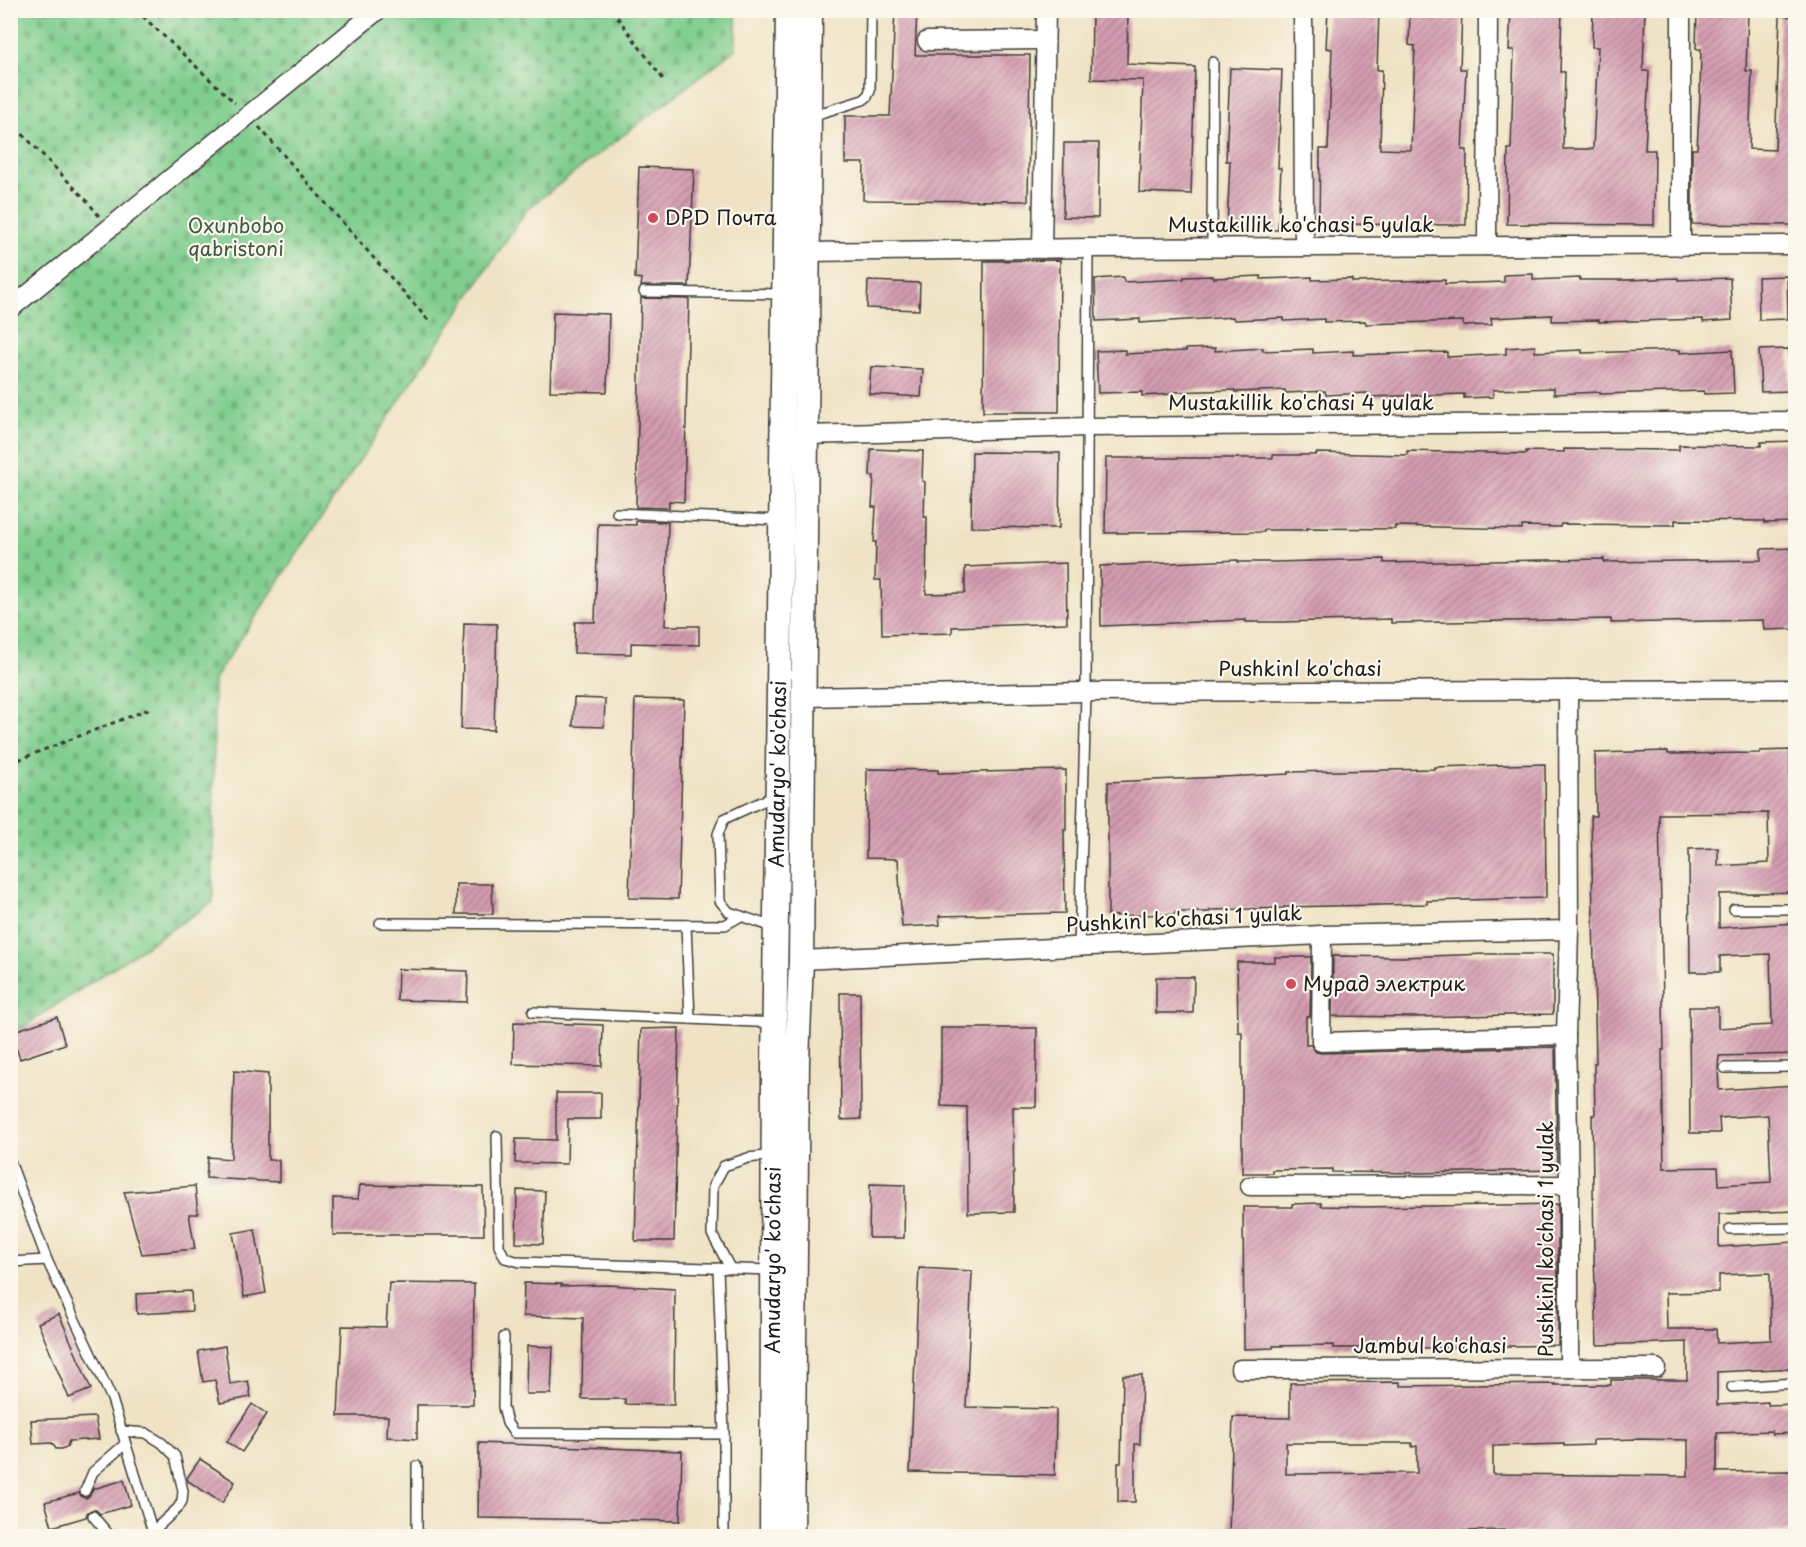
<svg xmlns="http://www.w3.org/2000/svg" width="1806" height="1547" viewBox="0 0 1806 1547" font-family="'Playpen Sans',sans-serif">
<style>
.cemetery{fill:url(#cemetery-stones);stroke:#4e7555;stroke-width:1.5}
.building{fill:url(#building-hatch);fill-rule:evenodd}
.lines{fill:none;stroke-linecap:round;stroke-linejoin:round}
.lane-casing{stroke:#3c3a35;stroke-width:12}
.street-casing{stroke:#3c3a35;stroke-width:21}
.secondary-casing{stroke:#3c3a35;stroke-width:27}
.path{stroke:#3c3a35;stroke-width:3;stroke-dasharray:4.5 4.5;stroke-linecap:butt}
.lane{stroke:#fff;stroke-width:9}
.street{stroke:#fff;stroke-width:18}
.secondary{stroke:#fff;stroke-width:24}
.poi-dot{fill:#d1495b;stroke:#fbf7ec;stroke-width:2}
.labels{text-anchor:middle;stroke-width:4.5;stroke-linejoin:round;paint-order:stroke}
.poi-label{font-size:20px;fill:#1c1c1c;stroke:#fbf7ec;text-anchor:start}
.street-label{font-size:20px;fill:#1c1c1c;stroke:#fbf7ec}
.park-label{font-size:20px;fill:#3f5a44;stroke:#fbf7ec}
</style>
<defs>
<pattern id="cemetery-stones" width="16" height="16" patternUnits="userSpaceOnUse" patternTransform="scale(1.5)"><rect width="16" height="16" fill="#80ce8e"/><path d="M2 7V4a2 2 0 0 1 4 0v3zM10 15v-3a2 2 0 0 1 4 0v3z" fill="#6eb07a"/></pattern>
<pattern id="building-hatch" width="6" height="6" patternUnits="userSpaceOnUse" patternTransform="scale(1.5)"><rect width="6" height="6" fill="#d49cb1"/><path d="M-1 1l2-2M0 6l6-6M5 7l2-2" fill="none" stroke="#ab7e8f"/></pattern>
</defs>
<rect width="100%" height="100%" fill="#fbf7ec"/>
<filter id="ink" filterUnits="userSpaceOnUse"><feTurbulence type="fractalNoise" baseFrequency=".0167" numOctaves="2"/><feDisplacementMap in="SourceGraphic" scale="12" xChannelSelector="R" yChannelSelector="G"/><feConvolveMatrix kernelMatrix="1 2 1 2 8 2 1 2 1" color-interpolation-filters="sRGB"/></filter>
<filter id="wash" filterUnits="userSpaceOnUse"><feTurbulence type="fractalNoise" baseFrequency=".008" numOctaves="4" result="noise"/><feDisplacementMap in="SourceGraphic" scale="24" xChannelSelector="R" yChannelSelector="G"/><feGaussianBlur stdDeviation="1.35" result="paint"/><feColorMatrix in="noise" values="0 0 0 0 0 0 0 0 0 0 0 0 0 0 0 0 0 1.4 0 .05"/><feComposite in="paint" operator="in"/></filter>
<g filter="url(#wash)">
<rect width="100%" height="100%" fill="#f0e3c5"/>
<!-- cemetery -->
<path class="cemetery" d="M11,11H736V49L527,209L214,679L213,902L11,1035Z"/>
<g id="blocks">
<!-- building -->
<g class="building">
<path d="M895,10H917L915,55H1030L1028,201L863,200L864,163H845V116H890Z"/>
<path d="M1092,10H1128L1127,64L1195,67L1191,194L1139,192L1143,80L1091,79Z"/>
<path d="M1328,10H1379L1377,70H1382L1380,149L1411,150L1415,46L1409,45L1410,10H1462L1460,69H1466L1462,150H1467L1466,225L1319,224L1320,149H1328L1332,49L1326,48Z"/>
<path d="M1511,10H1562L1560,72H1565L1563,149H1593L1598,47H1592L1593,10H1645L1643,71H1649L1645,150H1655L1654,225L1507,224L1508,149H1511L1514,50H1509Z"/>
<path d="M1697,10H1748L1746,71H1752L1749,149L1775,150L1780,16L1796,17V225L1692,224V149H1697L1700,97L1701,49H1696Z"/>
<path d="M1230,68L1282,70L1278,168H1281L1278,230L1227,229L1230,161H1226Z"/>
<path d="M1064,143H1099L1098,218L1063,217Z"/>
<path d="M639,167L694,169L689,286H641L642,279L635,278Z"/>
<path d="M1060,260L1059,412H983L984,261Z"/>
<path d="M1533,274V280L1580,278V280H1627L1678,278V280L1730,278L1732,320L1703,322V319L1599,322V320L1552,321V315L1491,318L1492,325L1463,326V321L1366,324L1365,321L1324,322V319L1284,321V318L1234,320L1233,317L1140,323V319L1096,321L1095,279L1123,277L1124,282L1184,279V277L1213,276V278L1261,276V279L1312,277V280L1352,279V282L1445,280V284L1504,282V275Z"/>
<path d="M1787,276L1788,319L1759,320L1758,277Z"/>
<path d="M868,281L920,283L919,310L867,308Z"/>
<path d="M641,298L689,299L684,502L669,501V508L636,507Z"/>
<path d="M553,312L609,314L607,392L550,391Z"/>
<path d="M1535,346V352L1582,350V353L1680,350V353L1732,350L1734,393L1704,394V391L1600,394V392L1554,394V388L1493,390V397L1464,398V394L1367,397V393L1326,395L1325,391L1286,393L1285,390L1235,392V390L1171,392V394L1142,396V392L1098,393L1096,351L1125,350V354L1186,351V349L1215,348V351L1263,348V351L1313,349V353L1353,351V355L1447,352V357L1506,354V348Z"/>
<path d="M1789,349L1790,391L1761,392L1759,350Z"/>
<path d="M871,367L923,369L921,397L869,394Z"/>
<path d="M1796,441V522L1764,523V521L1675,520V525L1561,524L1560,527L1522,526V529L1395,526V529L1307,528V530H1264V532L1105,533L1106,458H1273V455H1316V453L1407,455V451L1526,454V451L1564,452V449L1679,450V445L1761,446V442Z"/>
<path d="M871,449L923,451L922,481L925,482L924,517H927L926,594L965,593V567L1066,563L1067,623L952,627V633L882,635L881,580H875L876,542H874L876,507H872L874,476H870Z"/>
<path d="M972,452L1060,453L1059,528L971,527Z"/>
<path d="M636,521L668,522L665,626H699V645L631,643V654L574,653L575,622H595L598,524L636,525Z"/>
<path d="M1796,548V629L1764,630L1763,620L1611,623V619L1391,623V619L1282,622H1246V620L1101,626L1100,566L1238,560V562H1275L1384,559V563L1604,559V562L1761,560V549Z"/>
<path d="M464,623L497,624L494,730L461,729Z"/>
<path d="M574,698L605,699L604,727L573,726Z"/>
<path d="M635,699L684,700L678,899L629,898Z"/>
<path d="M1790,750V820H1796V892L1719,894V928L1796,923V1054L1719,1056L1718,1068L1719,1090L1796,1085V1211L1719,1214V1247L1796,1242V1368L1717,1372V1405L1768,1402V1405L1796,1404V1433L1772,1434V1431L1717,1433V1472L1793,1471L1794,1531L1657,1536V1534L1542,1535V1533L1504,1534V1530L1380,1533H1229L1233,1417L1290,1418V1383L1400,1382V1386L1555,1384V1385H1611V1380H1687V1342L1597,1345L1594,1254L1592,1115H1595L1594,1063H1596L1591,816H1596L1595,753L1668,751V754L1760,753V751ZM1768,813L1769,863L1718,866V848L1689,849L1690,972H1720V956L1770,954L1772,1025L1718,1028V1007H1689L1690,1133H1720L1719,1118L1768,1115L1771,1182L1719,1185L1718,1167L1664,1168L1662,1050H1664L1659,814ZM1770,1273L1771,1340L1717,1343L1716,1329H1667L1666,1293L1719,1292V1275ZM1642,1439L1688,1440V1476L1493,1474V1446L1564,1444V1446L1593,1445V1440ZM1286,1443H1412V1447L1417,1446V1473L1286,1474Z"/>
<path d="M1545,764L1546,898L1427,901V904L1284,907V908L1210,910V912H1175V914L1108,916V782L1289,774V772L1434,769V767Z"/>
<path d="M867,769L938,770V773L1066,770V830H1064L1065,913L939,916L940,925L902,927L898,859L866,858Z"/>
<path d="M456,884H492L493,914H456Z"/>
<path d="M1487,954H1553V1014L1415,1017L1332,1016L1333,956L1402,957Z"/>
<path d="M1275,957H1311L1310,1016H1306V1045H1311L1316,1052L1321,1053L1555,1047L1557,1170L1419,1173L1332,1172V1169L1272,1170V1173H1242V1032H1238L1237,962H1275Z"/>
<path d="M398,969L468,971L467,1002L397,1000Z"/>
<path d="M1156,977H1194L1193,1013H1156Z"/>
<path d="M840,993H860L861,1119L841,1120Z"/>
<path d="M57,1017L65,1044L20,1059L11,1032Z"/>
<path d="M514,1022L603,1025L602,1066L513,1064Z"/>
<path d="M679,1028L674,1241H635L641,1029Z"/>
<path d="M941,1028H1037L1036,1107H1013L1014,1212L968,1213L967,1107L941,1106Z"/>
<path d="M234,1071L268,1074V1160H279V1182L206,1178L208,1157L231,1159Z"/>
<path d="M556,1093H601V1119H568L567,1164L515,1163L516,1139L556,1140Z"/>
<path d="M870,1184L905,1185L904,1238H869Z"/>
<path d="M360,1185L483,1187L484,1235H333V1198L358,1199Z"/>
<path d="M195,1186L198,1214H189L195,1249L142,1254L124,1192Z"/>
<path d="M517,1190L545,1191L543,1244L516,1243Z"/>
<path d="M1321,1203V1206L1363,1207L1558,1204V1345L1420,1348H1333V1345L1273,1346V1348L1244,1349L1243,1207H1292V1204Z"/>
<path d="M255,1229L266,1293L244,1297L233,1233Z"/>
<path d="M919,1268L972,1271L966,1407L1056,1409L1055,1475L910,1472Z"/>
<path d="M389,1283L474,1284L473,1405H417V1439L387,1437L388,1416H338L342,1326L386,1327Z"/>
<path d="M524,1283L561,1284V1286L608,1285L675,1289L674,1405L625,1404V1399H582L583,1318L523,1316Z"/>
<path d="M191,1291L192,1311L137,1314L136,1294Z"/>
<path d="M59,1314L91,1389L69,1398L38,1323Z"/>
<path d="M225,1346L230,1384L248,1381L251,1397L220,1403L215,1380L203,1382L198,1351Z"/>
<path d="M527,1346L553,1347L551,1394H526Z"/>
<path d="M1123,1375H1142L1140,1444H1135V1502H1118V1463H1121Z"/>
<path d="M252,1404L267,1414L242,1452L227,1442Z"/>
<path d="M95,1417L99,1439L69,1441L67,1447L61,1449H56L52,1443L33,1444L31,1420Z"/>
<path d="M479,1443L682,1451L680,1521L478,1518Z"/>
<path d="M200,1459L235,1482L222,1503L188,1481L187,1478Z"/>
<path d="M124,1480L131,1505L100,1514L96,1510H91L87,1513L86,1517L52,1527L45,1502L79,1493L82,1497L86,1498L89,1496L93,1489Z"/>
</g>
</g>
</g>
<g filter="url(#ink)">
<use href="#blocks" fill-opacity="0" stroke="#3c3a35" stroke-width="1.5"/>
<g class="lines">
<!-- lane casing -->
<g class="lane-casing">
<g id="lane">
<path d="M811,116L863,100L867,97L870,91L871,10"/>
<path d="M1212,248L1213,62"/>
<path d="M644,292L782,294"/>
<path d="M617,513L779,520"/>
<path d="M1734,909H1796"/>
<path d="M380,923L725,925L741,916"/>
<path d="M686,925L690,1019"/>
<path d="M773,927L729,912L720,901L718,834L724,819L776,795"/>
<path d="M1079,948L1086,692L1088,248"/>
<path d="M533,1012L774,1023"/>
<path d="M1725,1068L1796,1067"/>
<path d="M497,1136L499,1246L505,1258L520,1262L773,1270"/>
<path d="M10,1161L47,1260L112,1399L154,1536"/>
<path d="M1730,1229L1796,1228"/>
<path d="M10,1262L47,1260"/>
<path d="M718,1268L724,1434V1536"/>
<path d="M730,1268L712,1234L713,1186L724,1166L748,1158L773,1155"/>
<path d="M504,1337L503,1407L507,1423L514,1433L724,1434"/>
<path d="M1732,1387L1796,1383"/>
<path d="M121,1431L146,1433L162,1443L175,1456L183,1491L182,1501L178,1508L152,1532"/>
<path d="M417,1466V1530L421,1536"/>
<path d="M85,1491L93,1472L125,1444"/>
<path d="M93,1516L110,1536"/>
</g>
</g>
<!-- street casing -->
<g class="street-casing">
<g id="street">
<path d="M1303,10L1304,247"/>
<path d="M927,41L1044,40"/>
<path d="M1487,246L1488,10"/>
<path d="M1681,246V10"/>
<path d="M1042,249L1046,10"/>
<path d="M807,252L1088,248L1796,245"/>
<path d="M10,309L378,10"/>
<path d="M807,435L1087,427L1796,421"/>
<path d="M1568,690L1569,930L1566,1035L1569,1185V1368"/>
<path d="M804,697L1086,692L1796,689"/>
<path d="M1322,935L1321,1042L1566,1035"/>
<path d="M801,960L1322,935L1569,930"/>
<path d="M1250,1186L1569,1185"/>
<path d="M1240,1369L1656,1368"/>
</g>
</g>
<!-- secondary casing -->
<g class="secondary-casing">
<g id="secondary">
<path id="s1" d="M772,1536L774,1065L788,10"/>
<path d="M792,1536L797,1062L801,960L810,10"/>
</g>
</g>
<!-- path -->
<g class="path">
<path d="M136,10L235,103"/>
<path d="M612,10L663,79"/>
<path d="M10,121L88,202L99,216"/>
<path d="M259,127L428,320"/>
<path d="M10,763L149,709"/>
</g>
<!-- lane -->
<use href="#lane" class="lane"/>
<!-- street -->
<use href="#street" class="street"/>
<!-- secondary -->
<use href="#secondary" class="secondary"/>
</g>
</g>
<!-- markers -->
<g class="poi-dot">
<circle cx="653" cy="218" r="6"/>
<circle cx="1291" cy="984" r="6"/>
</g>
<g class="labels">
<!-- poi labels -->
<g class="poi-label">
<text x="665" y="225">DPD Почта</text>
<text x="1303" y="991">Мурад электрик</text>
</g>
<!-- street labels -->
<g class="street-label">
<text x="1301" y="232">Mustakillik ko'chasi 5 yulak</text>
<text x="1301" y="410">Mustakillik ko'chasi 4 yulak</text>
<text x="1300" y="676">Pushkinl ko'chasi</text>
<text dy="7" stroke="none"><textPath href="#s1" startOffset="762">Amudaryo' ko'chasi</textPath></text>
<text transform="translate(1184 919) rotate(-3)" y="7">Pushkinl ko'chasi 1 yulak</text>
<text transform="translate(1546 1239) rotate(-90)" y="7">Pushkinl ko'chasi 1 yulak</text>
<text dy="7" stroke="none"><textPath href="#s1" startOffset="276">Amudaryo' ko'chasi</textPath></text>
<text x="1430" y="1353">Jambul ko'chasi</text>
</g>
<!-- park labels -->
<g class="park-label">
<text x="236" y="233">Oxunbobo<tspan x="236" dy="23">qabristoni</tspan></text>
</g>
</g>
<!-- margin -->
<rect width="1806" height="1547" fill="none" stroke="#fbf7ec" stroke-width="36"/>
</svg>
